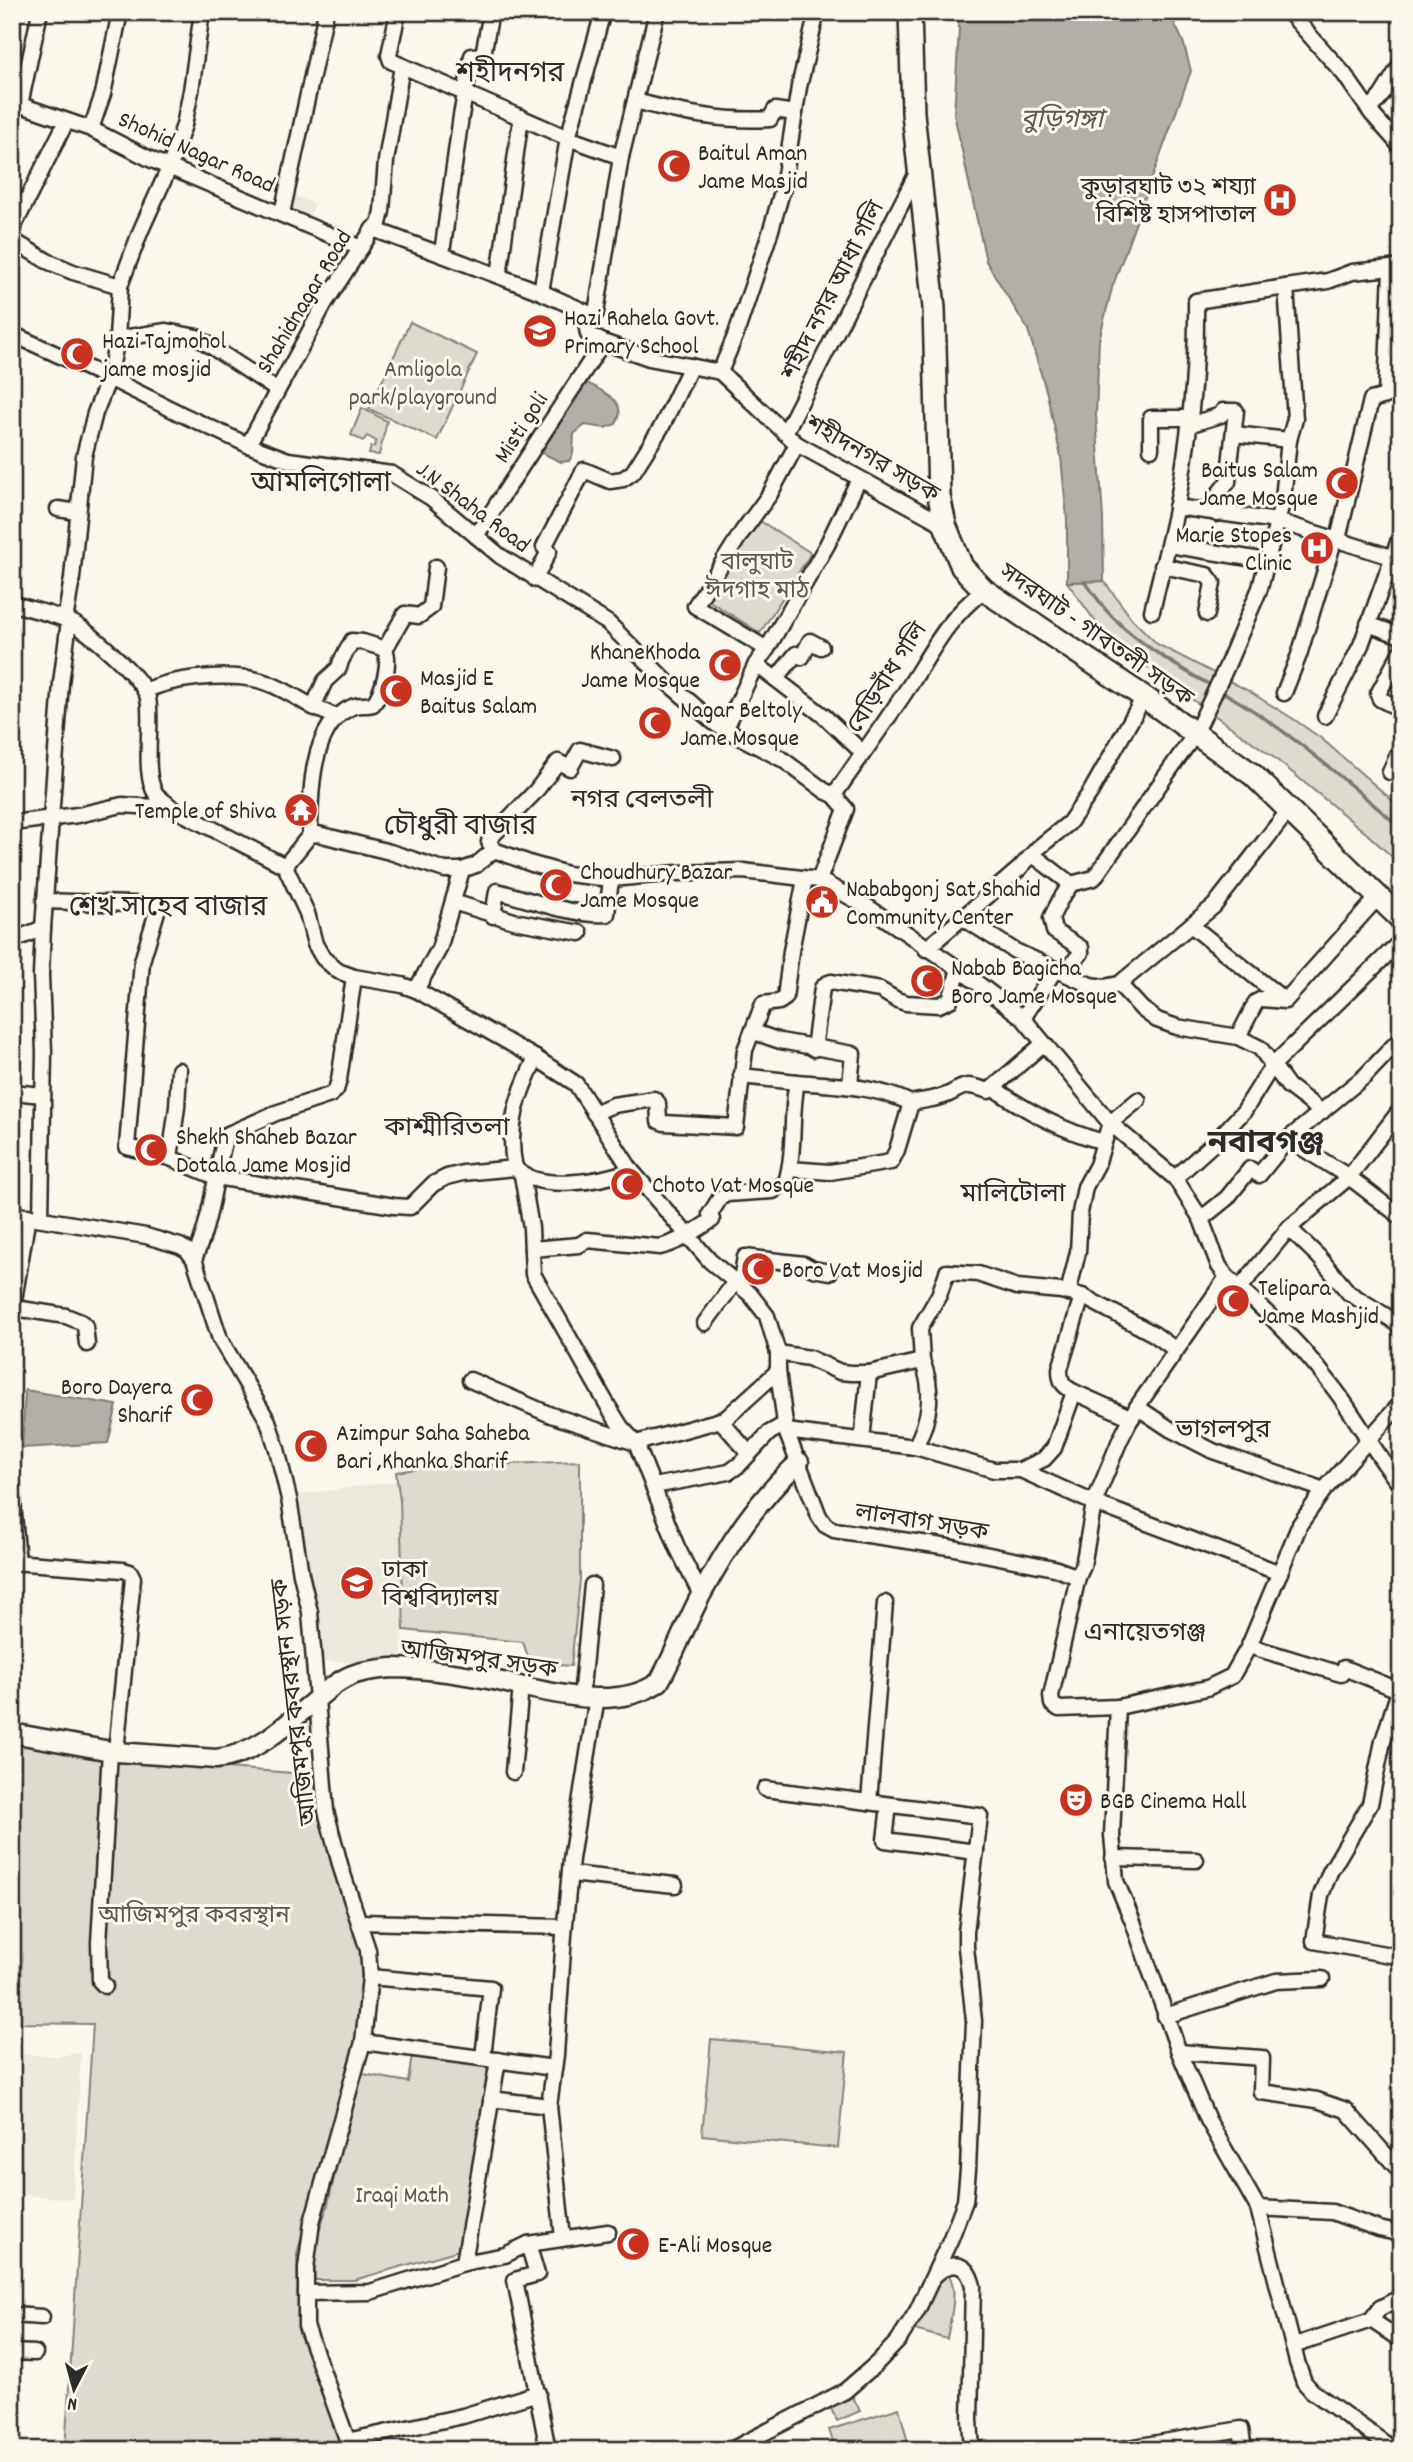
<svg xmlns="http://www.w3.org/2000/svg" width="1413" height="2462" viewBox="0 0 1413 2462" font-family="Dekko,'Noto Sans Bengali',sans-serif">
<style>
.built{fill:#ebe8de}
.green{fill:#dddad0;stroke:#84827e;stroke-width:2}
.water{fill:#b1afa7;stroke:#7b7a75;stroke-width:2}
.lines{fill:none;stroke-linecap:round;stroke-linejoin:round}
.stream{stroke:#7b7a75;stroke-width:3.5}
.minor-casing{stroke:#2b2b2b;stroke-width:19}
.major-casing{stroke:#2b2b2b;stroke-width:23}
.highway-casing{stroke:#2b2b2b;stroke-width:26}
.minor{stroke:#fbf7ec;stroke-width:14}
.major{stroke:#fbf7ec;stroke-width:18}
.highway{stroke:#fbf7ec;stroke-width:21}
.labels{text-anchor:middle;stroke-width:6;stroke-linejoin:round;paint-order:stroke}
.street-label{font-size:24px;fill:#2b2b2b;stroke:#fbf7ec}
.poi-label{font-size:24px;fill:#2b2b2b;stroke:#fbf7ec;text-anchor:start}
.park-label{font-size:24px;fill:#585754;stroke:#fbf7ec}
.water-label{font-size:26px;font-style:italic;fill:#5a5956;stroke:#fbf7ec}
.neighbourhood-label{font-size:26px;fill:#2b2b2b;stroke:#fbf7ec}
.quarter-label{font-size:28px;fill:#2b2b2b;stroke:#fbf7ec}
.district-label{font-size:32px;font-weight:bold;fill:#2b2b2b;stroke:#fbf7ec}
</style>
<rect width="100%" height="100%" fill="#fbf7ec"/>
<filter id="ink" filterUnits="userSpaceOnUse"><feTurbulence type="fractalNoise" baseFrequency=".0143" numOctaves="2"/><feDisplacementMap in="SourceGraphic" scale="14" xChannelSelector="R" yChannelSelector="G"/><feConvolveMatrix kernelMatrix="1 2 1 2 8 2 1 2 1" color-interpolation-filters="sRGB"/></filter>
<g filter="url(#ink)">
<!-- built -->
<g class="built">
<path d="M290,194L315,204L307,221L282,212Z"/>
<path d="M397,1481L404,1602L401,1668L372,1663L322,1661L297,1495Z"/>
<path d="M81,2053L73,2199L12,2194V2054L59,2056Z"/>
</g>
<!-- green -->
<g class="green">
<path d="M410,322L477,354L437,440L369,409Z"/>
<path d="M362,408L387,421L379,455L369,454L371,447H374L376,441L367,436L363,441L351,435Z"/>
<path d="M754,517L811,553L760,633L703,597Z"/>
<path d="M1104,581L1132,619L1157,644L1247,690L1295,720L1322,739L1401,808V865L1366,833L1272,756L1159,676L1103,632L1067,582Z"/>
<path d="M580,1461V1580L571,1666L530,1663L523,1642L404,1630L400,1501L396,1472L422,1468Z"/>
<path d="M14,1743L108,1759L319,1775L364,1964L362,1997L352,2060L297,2254L299,2333L346,2450H65L93,2024L12,2023Z"/>
<path d="M711,2039L847,2052L838,2148L702,2135Z"/>
<path d="M412,2055L493,2063L463,2249L354,2280H314L316,2241L328,2204L358,2073L408,2082Z"/>
<path d="M947,2272C960,2289 950,2319 947,2339L915,2330L929,2290Z"/>
<path d="M853,2397L860,2411L837,2421L830,2407Z"/>
<path d="M899,2408L910,2450H836L829,2430Z"/>
</g>
<!-- water -->
<g class="water">
<path d="M956,12H1169L1183,41L1191,71L1112,288L1099,340L1096,415L1103,518L1104,581L1067,582V520L1061,457L1047,394L1028,330L986,261L954,114L959,28Z"/>
<path d="M587,383C604,392 629,402 616,424L605,428L585,425L574,434L573,454L569,461L561,462L540,452L579,384Z"/>
<path d="M25,1390L117,1405L108,1443L22,1448Z"/>
</g>
<g class="lines">
<!-- stream -->
<g class="stream">
<path d="M1085,582C1092,591 1098,600 1105,609C1131,639 1177,667 1212,686"/>
<path d="M1219,690C1286,727 1343,779 1401,828"/>
</g>
<!-- minor casing -->
<g class="minor-casing">
<g id="minor">
<path d="M398,12L389,55L391,61L568,138L621,157"/>
<path d="M1289,12L1344,74L1372,114L1401,147"/>
<path d="M1398,12L1401,14"/>
<path d="M635,101C680,113 724,122 770,119L775,110L795,113"/>
<path d="M12,102L91,129L152,160L361,248"/>
<path d="M20,105L40,12"/>
<path d="M1370,109L1382,95L1401,64"/>
<path d="M91,129L103,94L120,12"/>
<path d="M282,213L326,12"/>
<path d="M373,229L379,224L382,211L386,161L402,66"/>
<path d="M12,230L66,122"/>
<path d="M12,240L47,261L73,272L120,286"/>
<path d="M442,253L461,116L472,56L483,55L491,12"/>
<path d="M499,276L521,117"/>
<path d="M541,292L568,138L603,12"/>
<path d="M588,313H596L621,157L657,12"/>
<path d="M12,334L109,378L181,414L248,445L288,460L392,474L431,498L500,556L608,623L669,684L717,725L782,759L825,791L834,795L846,809L819,880"/>
<path d="M117,339L166,331L197,337L277,390"/>
<path d="M720,372L736,334L770,233L783,188L799,87L817,12"/>
<path d="M785,433L919,169"/>
<path d="M1234,434L1289,440"/>
<path d="M248,445L325,303L373,229L541,292L588,313L586,323L588,334L603,342L649,358L720,372L797,444L945,525"/>
<path d="M1151,449V418H1189L1195,423L1221,415L1223,411H1236L1228,482L1219,493L1217,514"/>
<path d="M1176,507L1277,521L1401,560"/>
<path d="M58,509L78,512"/>
<path d="M476,536L603,342"/>
<path d="M1169,545L1255,559"/>
<path d="M1162,566L1207,575L1213,583L1207,614"/>
<path d="M535,579L549,551L544,547L584,470L610,481L623,479L633,472L662,426L691,366"/>
<path d="M12,603C31,610 51,613 69,621C87,629 144,679 148,698C153,722 142,775 156,794C160,799 167,803 172,808L285,866L307,913L315,944L323,958L338,971L354,977L402,985L416,990L536,1058L576,1084L631,1170L710,1261L750,1294L767,1316L778,1353V1371L786,1431L819,1516L825,1525L834,1530L949,1547L1054,1568L1078,1577"/>
<path d="M1152,611C1160,577 1169,544 1176,510C1189,442 1197,370 1196,301L1286,287"/>
<path d="M1368,624L1401,636"/>
<path d="M767,649L695,606L742,532L770,494L797,444"/>
<path d="M756,664L824,716L863,753"/>
<path d="M776,679L796,654L802,657L810,641L821,647"/>
<path d="M145,691C172,678 224,673 253,679C274,683 294,696 313,707"/>
<path d="M1284,693L1299,655L1335,538L1339,535L1371,400L1386,396L1391,268L1401,269"/>
<path d="M1394,706L1380,699L1378,694L1401,651"/>
<path d="M1325,716L1361,645L1401,534"/>
<path d="M337,717L313,707L325,681L339,668L341,661L352,641L363,642L385,649"/>
<path d="M725,730L756,664L767,649L827,545L859,479"/>
<path d="M1390,772L1401,747"/>
<path d="M834,795C859,759 884,724 908,688C934,648 946,620 984,590"/>
<path d="M12,823L78,815L122,805L170,808"/>
<path d="M310,835C310,797 310,725 352,707C358,704 366,706 373,704C383,692 391,663 385,649L405,614L419,616L431,607L436,567"/>
<path d="M494,850L532,864L567,874L611,879L678,873L743,871L819,880L868,907L959,969L1023,1018L1110,1123L1175,1178L1201,1219L1219,1266L1227,1277C1267,1311 1305,1349 1336,1391C1359,1422 1377,1456 1401,1486"/>
<path d="M494,850L489,842L490,838L535,792L558,762L570,768L580,750L613,759"/>
<path d="M1033,855L1071,884"/>
<path d="M285,866L310,835L318,834L390,852L445,870H462L476,865L494,850"/>
<path d="M44,901L159,905L142,961L127,1147L170,1158"/>
<path d="M453,902L514,921L580,933"/>
<path d="M493,916L497,891C526,899 578,917 607,914L611,879"/>
<path d="M963,918L1015,951L1090,985L1104,987L1119,984L1214,906L1289,810"/>
<path d="M1191,925L1284,1000"/>
<path d="M14,940L43,928"/>
<path d="M926,949L1019,869L1038,848L1069,823L1090,793L1144,697"/>
<path d="M1119,984L1142,1009L1157,1020L1177,1027L1238,1037L1260,1048L1288,1086L1322,1112"/>
<path d="M416,990L439,949L462,870"/>
<path d="M1023,1018L1055,970L1066,971L1081,953V948L1054,931L1051,918L1060,900L1071,884L1094,878L1195,734L1226,668L1260,588L1283,499L1289,440L1295,419L1286,287L1328,281L1352,272L1391,268"/>
<path d="M754,1032L780,1041L853,1054L850,1085"/>
<path d="M1238,1037L1256,1002L1262,999L1285,1001L1379,896"/>
<path d="M814,1049L822,988L826,984L831,982L880,990L897,1000L906,1003L939,1005L950,1000L959,969"/>
<path d="M179,1070L177,1107L170,1158L216,1177L394,1206L410,1207L433,1184L447,1177L463,1173L515,1168C539,1193 602,1181 631,1170"/>
<path d="M797,1082C836,1085 875,1086 911,1103"/>
<path d="M993,1088C1029,1112 1062,1131 1104,1142"/>
<path d="M12,1092L43,1095"/>
<path d="M911,1103C923,1100 941,1099 951,1093C969,1083 969,1085 989,1091L1043,1044"/>
<path d="M594,1113L613,1105L654,1099L658,1103L659,1121L664,1123L736,1127L745,1050L763,1004L779,1002L785,998L791,951L805,879"/>
<path d="M1288,1139L1349,1177L1401,1217"/>
<path d="M515,1168C506,1128 518,1094 536,1058"/>
<path d="M790,1169L830,1172L891,1162L897,1150L911,1103"/>
<path d="M522,1175L531,1228L533,1274L608,1406L621,1427L636,1443L677,1547L701,1595"/>
<path d="M1175,1178L1214,1143L1244,1111L1272,1066L1401,941"/>
<path d="M12,1214L146,1236L180,1246L187,1250L194,1259L220,1339L268,1421L277,1449L289,1499L301,1574L310,1612L326,1811L341,1868L368,1950L370,1977L363,2042L312,2222L306,2268V2326L351,2450"/>
<path d="M41,1218L44,1052L41,975L43,928L61,683L69,621L66,615L72,578L84,456L95,413L109,378L117,339L120,286L141,230L170,166L184,125L191,91L202,12"/>
<path d="M1201,1219L1227,1198L1250,1169L1259,1175L1288,1139L1365,1076L1401,1038"/>
<path d="M1289,1228L1319,1257L1349,1293L1391,1319L1401,1328"/>
<path d="M532,1249L579,1245L587,1240L660,1247C680,1242 695,1231 712,1220L710,1214L720,1198L727,1194L773,1191L786,1182C796,1149 790,1115 797,1082L741,1076"/>
<path d="M194,1259C212,1220 214,1176 226,1135L276,1113L330,1095L336,1090L339,1080L354,977"/>
<path d="M1227,1277L1137,1407L1120,1440L1094,1503L1083,1566L1078,1577L1051,1696L1052,1704L1059,1709L1118,1707L1207,1688L1232,1676L1249,1646L1300,1524L1324,1490L1401,1403"/>
<path d="M1240,1288L1289,1228L1349,1177L1401,1109"/>
<path d="M1068,1293L1078,1252L1080,1213L1085,1187L1097,1165L1110,1123L1138,1100"/>
<path d="M15,1308L66,1316L81,1322L85,1326L87,1344"/>
<path d="M12,1312L28,1216"/>
<path d="M705,1323L735,1282L741,1280L745,1257L804,1264L813,1269L830,1272"/>
<path d="M778,1353L809,1358L840,1372L851,1373H869L922,1361L920,1328L939,1295L947,1272L978,1274L1017,1287L1061,1291L1082,1296L1154,1334L1176,1350"/>
<path d="M470,1380L551,1415L636,1443L725,1419L778,1371"/>
<path d="M1074,1392C1063,1386 1060,1382 1060,1369L1082,1296"/>
<path d="M1137,1407L1170,1429L1213,1451L1324,1490"/>
<path d="M720,1420L749,1453"/>
<path d="M786,1431L915,1447L994,1470H1021L1044,1459L1054,1448L1074,1392L1132,1418"/>
<path d="M862,1440L869,1373"/>
<path d="M915,1447C930,1419 935,1391 922,1361"/>
<path d="M1021,1470L1094,1503L1280,1573"/>
<path d="M654,1486L729,1472L739,1465L769,1433L785,1424"/>
<path d="M12,1489L18,1563"/>
<path d="M12,1562L123,1570L130,1572L133,1578L116,1752"/>
<path d="M1249,1646L1341,1674L1344,1668L1401,1691"/>
<path d="M1399,1691L1383,1741L1370,1804L1330,1872L1321,1895L1314,1941L1401,1957"/>
<path d="M581,1698L592,1585"/>
<path d="M1118,1707L1112,1835L1116,1881L1133,1922L1179,2052L1208,2120L1258,2208L1297,2362L1304,2382L1312,2391L1394,2450"/>
<path d="M513,1772L521,1686"/>
<path d="M869,1802L885,1603"/>
<path d="M889,1805L885,1840L976,1852"/>
<path d="M1113,1858L1196,1860"/>
<path d="M570,1874L675,1885"/>
<path d="M360,1922L564,1927"/>
<path d="M370,1977L491,1988L483,2057"/>
<path d="M105,1986L100,1981L99,1943L110,1751"/>
<path d="M1165,2016L1276,1981L1322,1979"/>
<path d="M363,2042L554,2068"/>
<path d="M1179,2052L1262,2058L1261,2092L1317,2100L1346,2110L1401,2172"/>
<path d="M491,2099L549,2106"/>
<path d="M1258,2208L1332,2212L1379,2229L1401,2234"/>
<path d="M563,2238L549,2106L556,2055L564,1935L571,1859L597,1697"/>
<path d="M528,2244L537,2274L515,2280L548,2450"/>
<path d="M464,2263L498,2060"/>
<path d="M934,2276C951,2260 967,2261 973,2286L970,2420L972,2450"/>
<path d="M306,2293L370,2292L464,2263L505,2255L528,2244L608,2232"/>
<path d="M12,2315L42,2317"/>
<path d="M1371,2320L1380,2308L1401,2297"/>
<path d="M1371,2320L1401,2340"/>
<path d="M1293,2346L1371,2320"/>
<path d="M12,2352L35,2353"/>
<path d="M347,2441L463,2416L538,2393"/>
<path d="M731,2450L845,2391L876,2364L898,2341L917,2311L951,2238L965,2201L968,2170L974,2021L966,1947V1932L980,1816L765,1789"/>
<path d="M1116,2450L1241,2429L1244,2450"/>
</g>
</g>
<!-- major casing -->
<g class="major-casing">
<path id="major" d="M12,1733L116,1752L216,1759C251,1756 282,1729 307,1707C322,1695 337,1680 355,1674C367,1670 381,1669 392,1668C423,1668 463,1674 493,1680C542,1690 614,1714 659,1682C675,1654 686,1623 701,1595C729,1543 756,1502 799,1462"/>
</g>
<!-- highway casing -->
<g class="highway-casing">
<path id="highway" d="M910,12L913,113L934,308L939,496L945,525L962,567L984,590L1144,697L1253,775L1401,919"/>
</g>
<!-- minor -->
<use href="#minor" class="minor"/>
<!-- major -->
<use href="#major" class="major"/>
<!-- highway -->
<use href="#highway" class="highway"/>
</g>
</g>
<!-- icons -->
<defs>
<g id="mosque-disc" transform="scale(1.75)"><circle r="9.5" fill="#c8321e" stroke="#fbf7ec"/><path d="M3.5-4.9A6 6 0 1 0 3.5 4.9A5 5 0 1 1 3.5-4.9Z" fill="#fff"/></g>
<g id="hospital-disc" transform="scale(1.75)"><circle r="9.5" fill="#c8321e" stroke="#fbf7ec"/><path d="M-5-5h3v3.5h4V-5h3V5h-3V1.5h-4V5h-3Z" fill="#fff"/></g>
<g id="school-disc" transform="scale(1.75)"><circle r="9.5" fill="#c8321e" stroke="#fbf7ec"/><path d="M0-5L7-2L0 1L-7-2ZM-4 1L0 2.5L4 1V4Q0 6-4 4Z" fill="#fff"/></g>
<g id="temple-disc" transform="scale(1.75)"><circle r="9.5" fill="#c8321e" stroke="#fbf7ec"/><path d="M0-6L5-2H3V0L6.5 2.5H4V6H1.5V3h-3V6H-4V2.5H-6.5L-3 0V-2H-5Z" fill="#fff"/></g>
<g id="civic-disc" transform="scale(1.75)"><circle r="9.5" fill="#c8321e" stroke="#fbf7ec"/><path d="M-.6-6.5H3V-4.5H.6V-3L4-1V1h2V6H-6V1h2V-1L-.6-3ZM-1.2 2.5V6h2.4V2.5Z" fill="#fff"/></g>
<g id="university-disc" transform="scale(1.75)"><circle r="9.5" fill="#c8321e" stroke="#fbf7ec"/><path d="M0-5L7-2L0 1L-7-2ZM-4 1L0 2.5L4 1V4Q0 6-4 4Z" fill="#fff"/></g>
<g id="theatre-disc" transform="scale(1.75)"><circle r="9.5" fill="#c8321e" stroke="#fbf7ec"/><path d="M-5-5.5Q0-4 5-5.5V0Q5 5 0 6Q-5 5-5 0ZM-3.3-2.5H-1v1.5H-3.3ZM1-2.5H3.3v1.5H1ZM-2.8 1Q0 5.5 2.8 1Z" fill="#fff"/></g>
</defs>
<g fill-rule="evenodd">
<use href="#mosque-disc" x="674" y="166"/>
<use href="#hospital-disc" x="1280" y="200"/>
<use href="#school-disc" x="540" y="331"/>
<use href="#mosque-disc" x="77" y="354"/>
<use href="#mosque-disc" x="1342" y="483"/>
<use href="#hospital-disc" x="1317" y="548"/>
<use href="#mosque-disc" x="725" y="665"/>
<use href="#mosque-disc" x="396" y="691"/>
<use href="#mosque-disc" x="655" y="723"/>
<use href="#temple-disc" x="301" y="810"/>
<use href="#mosque-disc" x="556" y="885"/>
<use href="#civic-disc" x="822" y="902"/>
<use href="#mosque-disc" x="927" y="981"/>
<use href="#mosque-disc" x="151" y="1150"/>
<use href="#mosque-disc" x="627" y="1184"/>
<use href="#mosque-disc" x="758" y="1269"/>
<use href="#mosque-disc" x="1233" y="1301"/>
<use href="#mosque-disc" x="197" y="1400"/>
<use href="#mosque-disc" x="311" y="1446"/>
<use href="#university-disc" x="357" y="1583"/>
<use href="#theatre-disc" x="1076" y="1800"/>
<use href="#mosque-disc" x="633" y="2244"/>
</g>
<g class="labels">
<!-- street labels -->
<g class="street-label">
<text transform="translate(197 151) rotate(24)" y="8">Shohid Nagar Road</text>
<text transform="translate(832 290) rotate(-63)" y="8">শহীদ নগর আধা গলি</text>
<text transform="translate(303 301) rotate(-59)" y="8">Shahidnagar Road</text>
<text transform="translate(520 427) rotate(-57)" y="8">Misti goli</text>
<text transform="translate(873 458) rotate(30)" y="8">শহীদনগর সড়ক</text>
<text transform="translate(474 506) rotate(37)" y="8">J.N Shaha Road</text>
<text transform="translate(1097 634) rotate(35)" y="8">সদরঘাট - গাবতলী সড়ক</text>
<text transform="translate(886 677) rotate(-57)" y="8">বেড়িবাঁধ গলি</text>
<text transform="translate(922 1521) rotate(9)" y="8">লালবাগ সড়ক</text>
<text transform="translate(479 1658) rotate(8)" y="8">আজিমপুর সড়ক</text>
<text transform="translate(293 1702) rotate(-97)" y="8">আজিমপুর কবরস্থান সড়ক</text>
</g>
<!-- poi labels -->
<g class="poi-label">
<text x="698" y="160">Baitul Aman<tspan x="698" dy="28">Jame Masjid</tspan></text>
<text x="1256" y="194" text-anchor="end">কুড়ারঘাট ৩২ শয্যা<tspan x="1256" dy="28">বিশিষ্ট হাসপাতাল</tspan></text>
<text x="564" y="325">Hazi Rahela Govt.<tspan x="564" dy="28">Primary School</tspan></text>
<text x="102" y="348">Hazi Tajmohol<tspan x="102" dy="28">jame mosjid</tspan></text>
<text x="1318" y="477" text-anchor="end">Baitus Salam<tspan x="1318" dy="28">Jame Mosque</tspan></text>
<text x="1292" y="542" text-anchor="end">Marie Stopes<tspan x="1292" dy="28">Clinic</tspan></text>
<text x="700" y="659" text-anchor="end">KhaneKhoda<tspan x="700" dy="28">Jame Mosque</tspan></text>
<text x="420" y="685">Masjid E<tspan x="420" dy="28">Baitus Salam</tspan></text>
<text x="680" y="717">Nagar Beltoly<tspan x="680" dy="28">Jame Mosque</tspan></text>
<text x="276" y="818" text-anchor="end">Temple of Shiva</text>
<text x="580" y="879">Choudhury Bazar<tspan x="580" dy="28">Jame Mosque</tspan></text>
<text x="846" y="896">Nababgonj Sat Shahid<tspan x="846" dy="28">Community Center</tspan></text>
<text x="951" y="975">Nabab Bagicha<tspan x="951" dy="28">Boro Jame Mosque</tspan></text>
<text x="176" y="1144">Shekh Shaheb Bazar<tspan x="176" dy="28">Dotala Jame Mosjid</tspan></text>
<text x="652" y="1192">Choto Vat Mosque</text>
<text x="782" y="1277">Boro Vat Mosjid</text>
<text x="1258" y="1295">Telipara<tspan x="1258" dy="28">Jame Mashjid</tspan></text>
<text x="172" y="1394" text-anchor="end">Boro Dayera<tspan x="172" dy="28">Sharif</tspan></text>
<text x="336" y="1440">Azimpur Saha Saheba<tspan x="336" dy="28">Bari ,Khanka Sharif</tspan></text>
<text x="382" y="1577">ঢাকা<tspan x="382" dy="28">বিশ্ববিদ্যালয়</tspan></text>
<text x="1100" y="1808">BGB Cinema Hall</text>
<text x="658" y="2252">E-Ali Mosque</text>
</g>
<!-- park labels -->
<g class="park-label">
<text x="423" y="376">Amligola<tspan x="423" dy="28">park/playground</tspan></text>
<text x="757" y="569">বালুঘাট<tspan x="757" dy="28">ঈদগাহ মাঠ</tspan></text>
<text x="194" y="1922">আজিমপুর কবরস্থান</text>
<text x="402" y="2202">Iraqi Math</text>
</g>
<!-- water labels -->
<g class="water-label">
<text x="1062" y="127">বুড়িগঙ্গা</text>
</g>
<!-- neighbourhood labels -->
<g class="neighbourhood-label">
<text x="642" y="807">নগর বেলতলী</text>
<text x="447" y="1135">কাশ্মীরিতলা</text>
<text x="1013" y="1201">মালিটোলা</text>
<text x="1223" y="1437">ভাগলপুর</text>
<text x="1145" y="1640">এনায়েতগঞ্জ</text>
</g>
<!-- quarter labels -->
<g class="quarter-label">
<text x="510" y="81">শহীদনগর</text>
<text x="321" y="491">আমলিগোলা</text>
<text x="460" y="834">চৌধুরী বাজার</text>
<text x="168" y="915">শেখ সাহেব বাজার</text>
</g>
<!-- district labels -->
<g class="district-label">
<text x="1266" y="1152">নবাবগঞ্জ</text>
</g>
</g>
<!-- margin -->
<rect width="1413" height="2462" fill="none" stroke="#fbf7ec" stroke-width="42"/>
<rect x="21" y="21" width="1371" height="2420" fill="none" stroke="#2b2b2b" stroke-width="2.5" filter="url(#ink)"/>
<!-- north arrow -->
<g transform="translate(74 2389) rotate(186)" stroke="#fbf7ec" stroke-width="5" paint-order="stroke">
<path d="M0-5L12 26L0 18L-12 26Z" fill="#2b2b2b"/>
<text y="-10" font-size="19" font-weight="bold" text-anchor="middle" fill="#2b2b2b">N</text>
</g>
</svg>
